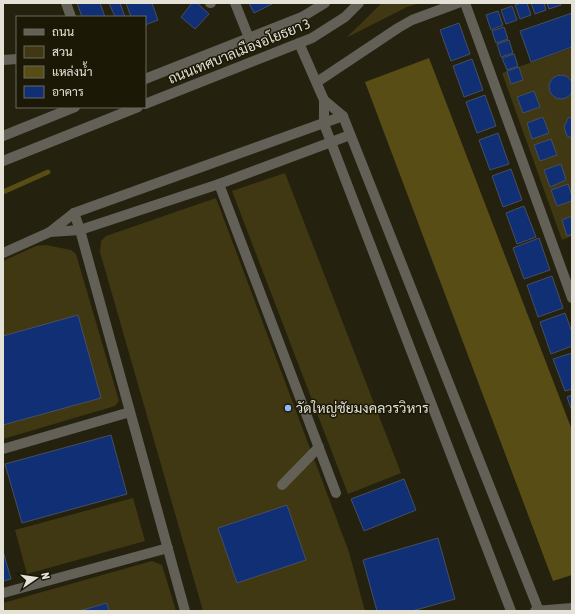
<svg xmlns="http://www.w3.org/2000/svg" width="575" height="614" viewBox="0 0 575 614" font-family="'Asap Condensed',Sarabun,sans-serif">
<style>
.green{fill:#403812}
.water{fill:#584d14}
.lines{fill:none;stroke-linecap:round;stroke-linejoin:round}
.stream{stroke:#584d14;stroke-width:5}
.building{fill:#102f75;stroke:#464f60}
.minor{stroke:#626057;stroke-width:10}
.poi-dot{fill:#93b7fd;stroke:#1b1806;stroke-width:1.5}
.labels{text-anchor:middle;stroke-width:3;stroke-linejoin:round;paint-order:stroke}
.street-label{font-size:14px;fill:#e4e2d7;stroke:#1b1806}
.poi-label{font-size:14px;fill:#e4e2d7;stroke:#1b1806;text-anchor:start}
</style>
<rect width="100%" height="100%" fill="#25210f"/>
<!-- green -->
<g class="green">
<path d="M382,3H419L407,7L346,38Z"/>
<path d="M572,48V236L562,240L502,73Z"/>
<path d="M285,173L401,473L348,494L232,191Z"/>
<path d="M216,198L349,552L365,611H203L100,252L101,241L106,236Z"/>
<path d="M46,245L71,250L76,254L119,401L115,406L3,439V261L36,246Z"/>
<path d="M133,498L145,541L27,574L15,530Z"/>
<path d="M152,561L162,565L176,611H3V603Z"/>
</g>
<!-- water -->
<path class="water" d="M429,58L572,430V575L553,581L365,82Z"/>
<g class="lines">
<!-- stream -->
<path class="stream" d="M3,192L48,172"/>
</g>
<!-- building -->
<g class="building">
<path d="M77,3H100L105,17H82Z"/>
<path d="M109,3H120L125,17H115Z"/>
<path d="M126,3H152L158,20L145,25V17H131Z"/>
<path d="M192,3H197L209,14L195,29L181,17Z"/>
<path d="M249,3H274L254,13Z"/>
<path d="M521,3H527L531,15L520,19L515,5Z"/>
<path d="M531,3H544L546,10L535,14Z"/>
<path d="M547,3H560L561,5L549,9Z"/>
<path d="M512,6L517,20L506,24L501,10Z"/>
<path d="M498,11L503,25L491,30L486,15Z"/>
<path d="M572,13V47L531,62L520,31Z"/>
<path d="M459,23L470,54L451,61L440,30Z"/>
<path d="M504,27L508,39L496,43L492,31Z"/>
<path d="M509,40L513,53L501,57L497,44Z"/>
<path d="M514,54L518,66L507,70L502,58Z"/>
<path d="M472,59L483,90L464,97L453,66Z"/>
<path d="M519,67L523,80L511,84L507,71Z"/>
<circle cx="561" cy="87" r="12"/>
<path d="M534,91L540,107L523,113L517,97Z"/>
<path d="M485,95L496,126L477,133L466,102Z"/>
<path d="M543,117L549,133L532,139L527,123Z"/>
<path d="M572,117V138L567,136L564,127L568,118Z"/>
<path d="M498,133L509,164L490,170L479,140Z"/>
<path d="M551,139L557,155L540,161L534,145Z"/>
<path d="M561,164L566,180L550,187L544,170Z"/>
<path d="M511,169L522,200L503,207L492,176Z"/>
<path d="M568,184L572,196V201L557,206L551,190Z"/>
<path d="M524,206L536,237L517,244L506,213Z"/>
<path d="M572,216V234L567,236L562,220Z"/>
<path d="M539,238L550,270L524,279L513,248Z"/>
<path d="M552,276L563,308L538,317L527,285Z"/>
<path d="M565,313L572,332V346L551,354L540,322Z"/>
<path d="M78,315L101,398L3,425V336Z"/>
<path d="M572,353V389L565,391L553,359Z"/>
<path d="M572,395V411L567,397Z"/>
<path d="M111,435L127,494L22,523L5,464Z"/>
<path d="M404,479L416,510L364,531L351,499Z"/>
<path d="M287,505L306,560L237,583L218,528Z"/>
<path d="M438,538L455,599L412,611H377L363,560Z"/>
<path d="M3,551L11,579L3,581Z"/>
<path d="M107,603L109,611H79Z"/>
</g>
<g class="lines">
<!-- minor -->
<g class="minor">
<path d="M66,3L71,17"/>
<path d="M210,3H211"/>
<path d="M235,3L249,38"/>
<path d="M465,3L572,298"/>
<path d="M299,43L324,100V124L511,611"/>
<path d="M3,60L17,59"/>
<path d="M145,79L302,17L325,3"/>
<path d="M317,82L398,28L412,20L458,3"/>
<path d="M324,100L343,116L539,611"/>
<path d="M145,104L312,38L345,17L359,3"/>
<path d="M3,136L75,107"/>
<path d="M3,161L138,107"/>
<path d="M219,184L336,493"/>
<path d="M74,213L80,230L185,611"/>
<path d="M50,232L80,230L219,184L350,135"/>
<path d="M3,253L50,232L74,213L343,116"/>
<path d="M3,449L130,412"/>
<path d="M282,485L319,447"/>
<path d="M3,593L168,548"/>
<path d="M535,611L572,608"/>
</g>
</g>
<!-- markers -->
<circle class="poi-dot" cx="288" cy="408" r="4"/>
<g class="labels">
<!-- street labels -->
<g class="street-label">
<text transform="translate(239 51) rotate(-22)" y="5">ถนนเทศบาลเมืองอโยธยา 3</text>
</g>
<!-- poi labels -->
<g class="poi-label">
<text x="296" y="413">วัดใหญ่ชัยมงคลวรวิหาร</text>
</g>
</g>
<!-- border -->
<rect width="575" height="614" fill="none" stroke="#e4e2d7" stroke-width="8"/>
<!-- legend -->
<rect x="16" y="16" width="130" height="92" fill="#1b1806" stroke="#6b695a"/>
<rect x="24" y="29" width="20" height="6" fill="#626057" stroke="#6b695a"/>
<text x="52" y="36" font-size="12" fill="#e4e2d7">ถนน</text>
<rect x="24" y="46" width="20" height="12" fill="#403812" stroke="#6b695a"/>
<text x="52" y="56" font-size="12" fill="#e4e2d7">สวน</text>
<rect x="24" y="66" width="20" height="12" fill="#584d14" stroke="#6b695a"/>
<text x="52" y="76" font-size="12" fill="#e4e2d7">แหล่งน้ำ</text>
<rect x="24" y="86" width="20" height="12" fill="#102f75" stroke="#6b695a"/>
<text x="52" y="96" font-size="12" fill="#e4e2d7">อาคาร</text>
<!-- north arrow -->
<g transform="translate(36 578) rotate(77)" stroke="#1b1806" stroke-width="3" paint-order="stroke">
<path d="M0-3L7 15L0 10L-7 15Z" fill="#e4e2d7"/>
<text y="-6" font-size="11" font-weight="bold" text-anchor="middle" fill="#e4e2d7">N</text>
</g>
</svg>
